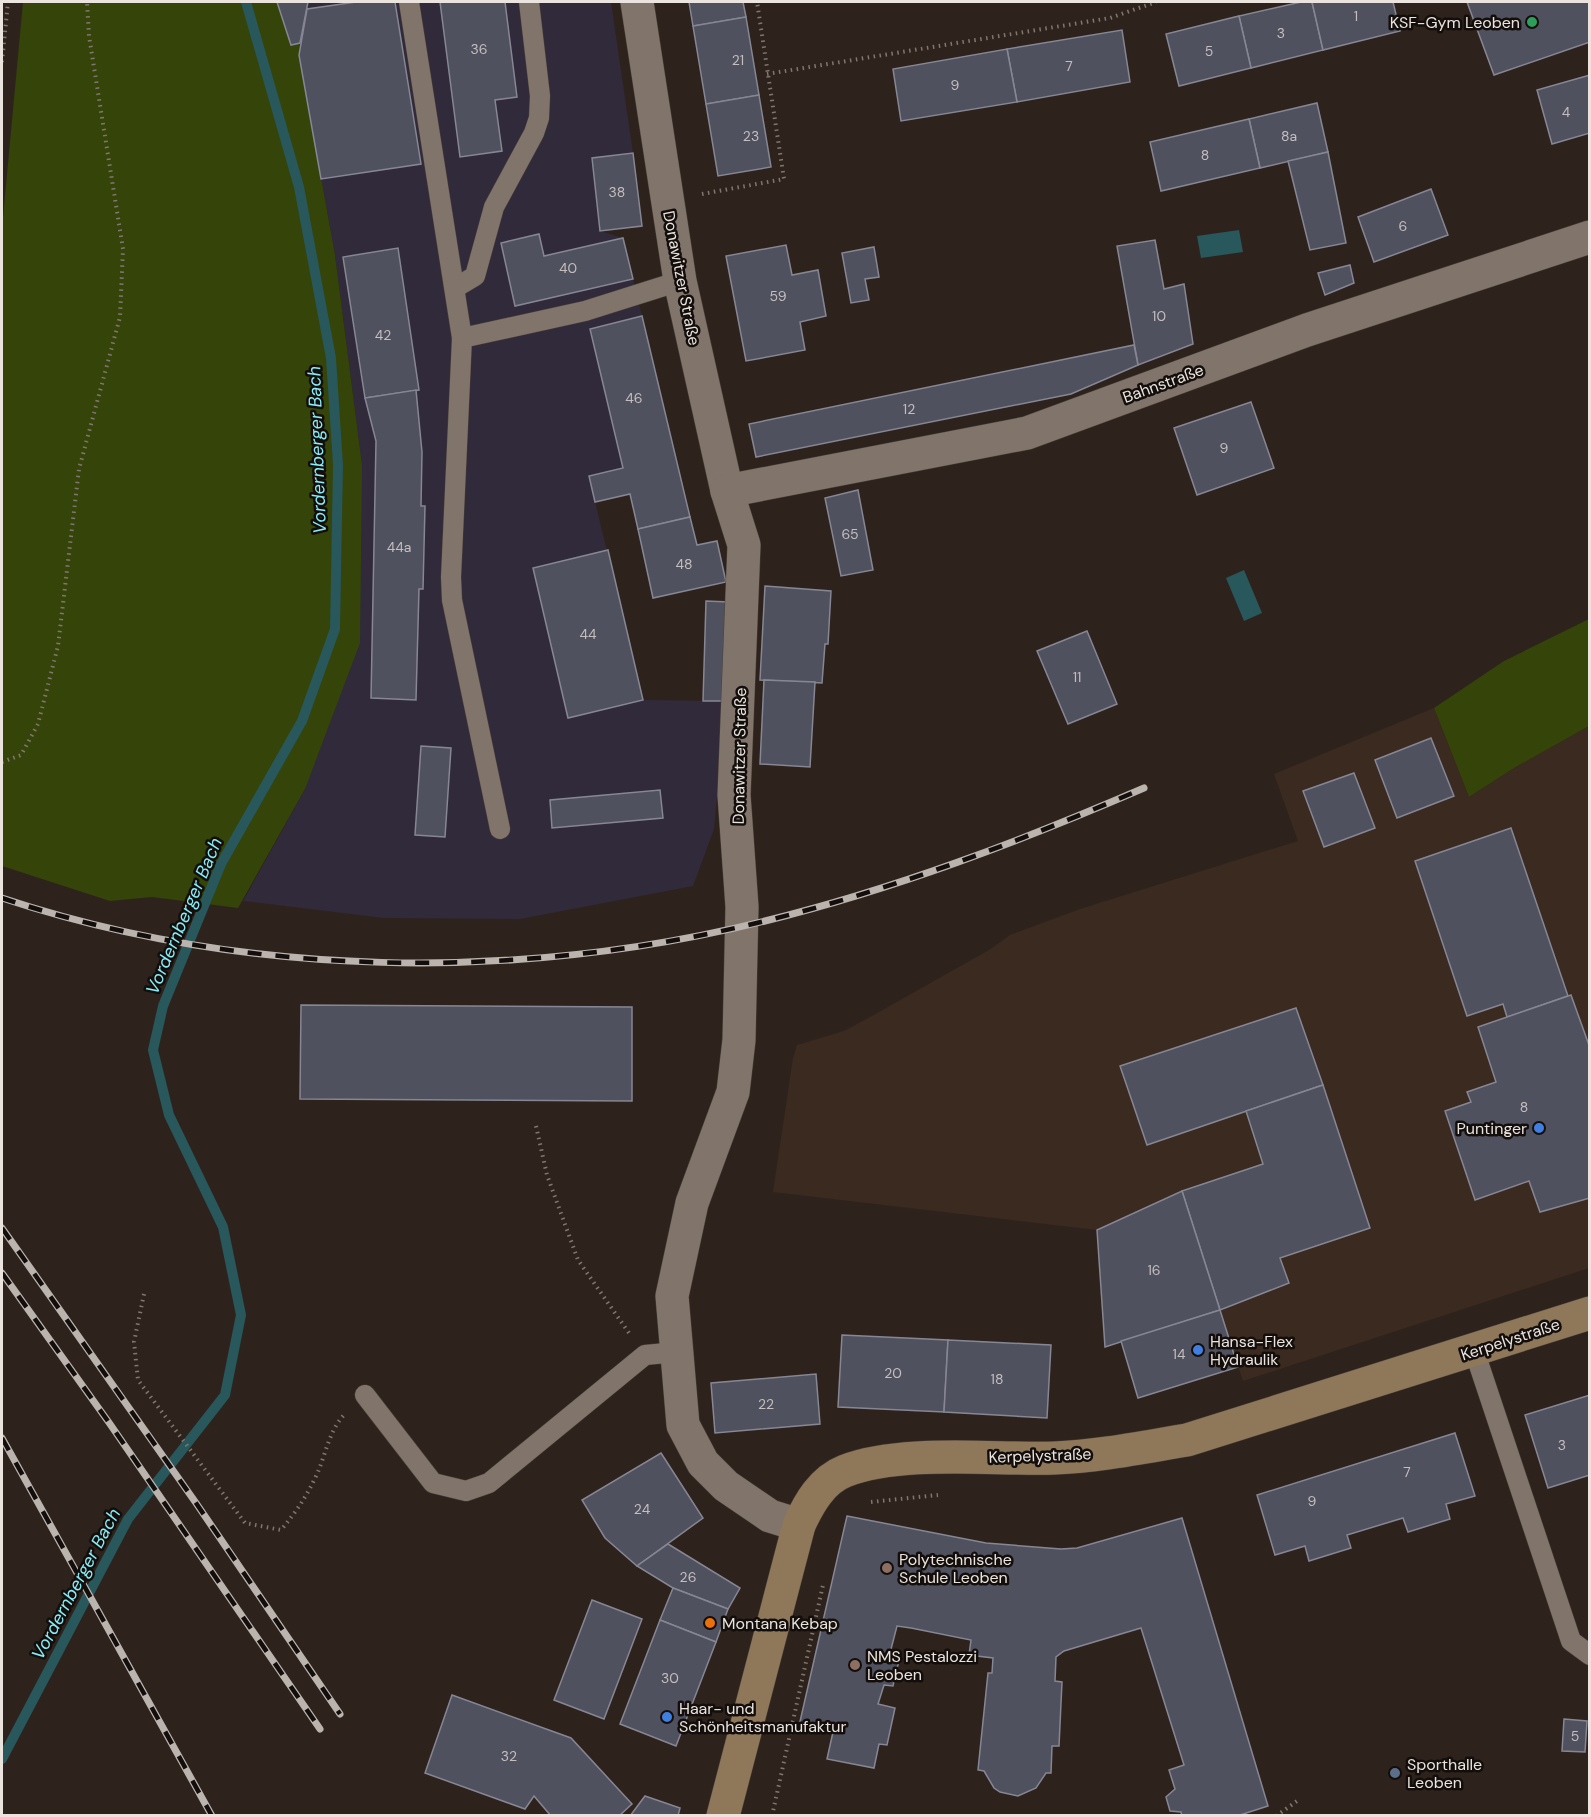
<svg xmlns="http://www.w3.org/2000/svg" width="1591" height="1817" viewBox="0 0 1591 1817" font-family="'DM Sans',sans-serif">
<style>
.built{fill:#3b2a1f}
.industrial{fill:#302a3a}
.green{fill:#354409}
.water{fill:#28575c}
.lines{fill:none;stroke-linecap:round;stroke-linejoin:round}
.stream{stroke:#28575c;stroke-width:10}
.building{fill:#50515e;stroke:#868694;stroke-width:1.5}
.lane-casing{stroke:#49403a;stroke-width:21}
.street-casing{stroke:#49403a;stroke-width:34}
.secondary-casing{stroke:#49403a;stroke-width:34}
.path{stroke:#807770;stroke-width:4;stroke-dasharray:1.5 4.5;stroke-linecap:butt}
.lane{stroke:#81746b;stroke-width:20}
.street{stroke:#81746b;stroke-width:33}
.secondary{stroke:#8f785a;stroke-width:33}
.rail-casing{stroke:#bbb3ae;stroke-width:7}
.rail{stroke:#130e0b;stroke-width:4.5;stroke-dasharray:14;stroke-linecap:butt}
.leisure-dot{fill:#2e9e5b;stroke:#130e0b;stroke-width:2}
.shop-dot{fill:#3f7fe0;stroke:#130e0b;stroke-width:2}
.education-dot{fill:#8d6e63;stroke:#130e0b;stroke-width:2}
.food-dot{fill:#e8710a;stroke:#130e0b;stroke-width:2}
.service-dot{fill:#5c6f8a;stroke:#130e0b;stroke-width:2}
.labels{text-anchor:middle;stroke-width:5;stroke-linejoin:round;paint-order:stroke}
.number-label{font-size:14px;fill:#c4bebe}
.poi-label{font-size:16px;fill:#eae3de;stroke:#130e0b;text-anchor:start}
.street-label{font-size:16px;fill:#eae3de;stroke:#130e0b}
.water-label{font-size:18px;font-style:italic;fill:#88edf7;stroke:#130e0b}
</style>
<rect width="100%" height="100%" fill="#2e231c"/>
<!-- built -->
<path class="built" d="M1434,708L1469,797L1514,768L1589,726V1268L1243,1381L1220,1310L1105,1347L1097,1230L773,1192L793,1058L797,1045L844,1031L872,1016L989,950L1010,935L1080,909L1298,841L1274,774Z"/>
<!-- industrial -->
<path class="industrial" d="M308,2H611L633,153L592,158L600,231L623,238L642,316L590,329L623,468L589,477L643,700L726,701L714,829L693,886L520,919L384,918L243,901L305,789L362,465L335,255L299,55Z"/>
<!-- green -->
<g class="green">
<path d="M23,2H277L291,45L300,43L299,55L335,255L362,465L360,643L305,789L238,908L152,897L110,901L2,866V228Z"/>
<path d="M1589,619V726L1514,768L1469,797L1434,708L1504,661Z"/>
</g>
<!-- water -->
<g class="water">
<path d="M1239,230L1243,252L1201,258L1197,236Z"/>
<path d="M1244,570L1262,613L1244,621L1226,578Z"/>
</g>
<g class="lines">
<!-- stream -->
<path class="stream" d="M2,1759L128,1519L225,1395L241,1315L223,1227L169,1115L153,1050L163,1006L221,864L302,721L335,629L338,465L331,358L299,187L246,2"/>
</g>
<!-- building -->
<g class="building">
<path d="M277,2H308L300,43L291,45Z"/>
<path d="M356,2H395L421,164L321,179L299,55L307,9Z"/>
<path d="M440,2H505L517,97L495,100L502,151L460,157Z"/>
<path d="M689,2H743L746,17L693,26Z"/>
<path d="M1301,2H1312L1323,50L1251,68L1239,16Z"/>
<path d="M1312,2H1393L1400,31L1323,50Z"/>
<path d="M1467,2H1590V42L1494,75Z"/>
<path d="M1239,16L1251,68L1179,86L1166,34Z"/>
<path d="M746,17L759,95L706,104L693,26Z"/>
<path d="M1122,30L1130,82L1017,102L1007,49Z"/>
<path d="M1007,49L1017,102L901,121L893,69Z"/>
<path d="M1590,75V133L1552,144L1537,90Z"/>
<path d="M759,95L771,167L718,176L706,104Z"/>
<path d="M1317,103L1328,152L1260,168L1249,119Z"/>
<path d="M1249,119L1260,168L1161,191L1150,142Z"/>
<path d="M1328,152L1346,243L1310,250L1288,161Z"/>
<path d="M633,153L642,226L600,231L592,158Z"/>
<path d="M1431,189L1448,235L1374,262L1358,217Z"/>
<path d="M539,234L544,256L623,238L633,279L515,306L501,243Z"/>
<path d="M1155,240L1164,289L1184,284L1193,344L1138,365L1117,246Z"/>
<path d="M786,245L792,275L818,270L826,316L800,322L805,350L746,361L726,256Z"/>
<path d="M874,247L879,277L865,279L869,300L851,303L842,253Z"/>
<path d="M398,248L419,390L365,398L343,257Z"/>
<path d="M1350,265L1354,283L1325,295L1318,273Z"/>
<path d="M642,316L690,517L638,529L630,494L595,502L589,476L623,468L590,329Z"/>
<path d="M1134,345L1138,365L1071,394L756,457L749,424Z"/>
<path d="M416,390L422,452L421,506H425L423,589H419L416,700L371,698L376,441L365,398Z"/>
<path d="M1251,402L1274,468L1197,495L1174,428Z"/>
<path d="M858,490L873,570L841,576L825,498Z"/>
<path d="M690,517L697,545L717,541L726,582L653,598L638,529Z"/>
<path d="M608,550L643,700L568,718L533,568Z"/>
<path d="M765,586L831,591L828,644H825L822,683L760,680Z"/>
<path d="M706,601L729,602L726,701H703Z"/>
<path d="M1087,631L1117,704L1068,724L1037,651Z"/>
<path d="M764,680L815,682L810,767L760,764Z"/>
<path d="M1431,738L1454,796L1397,818L1375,760Z"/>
<path d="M421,746L451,748L445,837L415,835Z"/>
<path d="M1354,773L1375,828L1324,847L1303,791Z"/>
<path d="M660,790L663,818L552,828L550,800Z"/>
<path d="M1511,828L1568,996L1507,1017L1503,1004L1467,1016L1415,861Z"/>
<path d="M1571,995L1590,1048V1198L1540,1212L1529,1181L1475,1200L1445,1111L1471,1102L1467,1092L1496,1082L1478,1027Z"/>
<path d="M301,1005L632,1007V1101L300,1099Z"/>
<path d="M1296,1008L1323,1085L1147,1145L1120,1066Z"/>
<path d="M1323,1085L1370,1228L1280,1258L1289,1283L1220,1310L1182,1191L1263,1164L1246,1111Z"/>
<path d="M1182,1191L1220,1310L1105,1347L1097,1230Z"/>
<path d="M1220,1310L1238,1367L1138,1398L1121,1341Z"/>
<path d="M842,1335L948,1340L944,1412L838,1407Z"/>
<path d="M948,1340L1051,1345L1047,1418L944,1412Z"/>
<path d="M816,1374L820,1424L715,1433L711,1383Z"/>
<path d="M1590,1395V1475L1548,1488L1525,1415Z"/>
<path d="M1455,1433L1475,1496L1446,1504L1450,1519L1408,1532L1403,1518L1347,1535L1351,1548L1309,1561L1305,1546L1275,1555L1257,1495Z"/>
<path d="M661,1453L703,1518L637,1566L605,1538L582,1500Z"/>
<path d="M847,1516L986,1543L1061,1549L1077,1548L1182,1518L1268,1806L1237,1816H1182L1181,1812L1170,1811L1166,1797L1175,1789L1169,1770L1184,1765L1141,1628L1064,1651L1056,1657L1055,1681L1062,1682L1059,1746H1052L1051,1773H1046L1036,1788L1018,1796L1000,1792L994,1788L984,1771L978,1770L988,1673H992L993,1658L969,1655L971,1640L911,1628L897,1626L890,1653L900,1656L893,1686L884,1685L878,1704L895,1708L887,1745L879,1744L874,1768L827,1759L833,1732L799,1726Z"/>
<path d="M668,1544L740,1588L728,1609L673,1588L637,1566Z"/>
<path d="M673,1588L728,1609L716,1642L660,1620Z"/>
<path d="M592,1600L642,1619L604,1719L554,1700Z"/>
<path d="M660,1620L716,1642L676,1746L620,1724Z"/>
<path d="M452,1695L571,1738L632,1804L619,1816H551L534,1796L525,1809L425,1773Z"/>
<path d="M1564,1719L1587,1721L1585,1752L1562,1751Z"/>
<path d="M645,1796L680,1808L678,1816H630Z"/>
</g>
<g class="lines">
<!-- lane casing -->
<g class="lane-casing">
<g id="lane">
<path d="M409,2L462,338"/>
<path d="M455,288L475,276L494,207L534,133L539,118L540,96L529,2"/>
<path d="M500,829L452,600L451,577L462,338L585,311L680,281"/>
<path d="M1474,1350L1571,1641L1590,1655"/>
<path d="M365,1395L433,1483L466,1491L489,1483L645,1355L677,1352"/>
</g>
</g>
<!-- street casing -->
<g class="street-casing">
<g id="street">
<path d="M637,2L680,281L727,491L744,545L734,795L742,907L739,1040L733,1092L692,1203L672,1296L683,1425L703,1463L726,1486L770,1516L799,1525"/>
<path d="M727,491L1027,433L1307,330L1590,237"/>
</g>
</g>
<!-- secondary casing -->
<g class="secondary-casing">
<path id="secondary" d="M723,1816L799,1525C809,1503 822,1480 845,1471C901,1449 995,1460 1055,1458C1100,1456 1144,1447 1187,1440L1590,1313"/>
</g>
<!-- path -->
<g class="path">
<path d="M2,62L8,2"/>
<path d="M767,74L1110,18L1156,2"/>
<path d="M702,194L784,179L757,2"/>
<path d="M2,762L21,755L38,724L58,646L79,469L120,317L123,249L89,36L87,2"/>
<path d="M536,1126L547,1175L578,1260L629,1333"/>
<path d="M144,1294L134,1342L138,1380L245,1523L281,1530C296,1512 307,1496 317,1474C326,1454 329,1430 345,1414"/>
<path d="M871,1502L938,1495"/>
<path d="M772,1816L823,1585"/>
<path d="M1276,1816L1297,1801"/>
</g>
<!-- lane -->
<use href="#lane" class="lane"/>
<!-- street -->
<use href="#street" class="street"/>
<!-- secondary -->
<use href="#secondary" class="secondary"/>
<!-- rail casing -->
<g class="rail-casing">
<g id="rail">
<path d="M2,898C244,978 518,982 765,921C895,889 1021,841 1144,788"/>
<path d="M2,1228L196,1503L340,1714"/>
<path d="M2,1273L110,1424L320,1729"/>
<path d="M2,1438L212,1816"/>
</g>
</g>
<!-- rail -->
<use href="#rail" class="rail"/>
</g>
<!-- markers -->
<circle class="leisure-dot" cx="1532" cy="22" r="6"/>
<g class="shop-dot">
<circle cx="1539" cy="1128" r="6"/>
<circle cx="1198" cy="1350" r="6"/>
<circle cx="667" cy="1717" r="6"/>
</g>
<g class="education-dot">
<circle cx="887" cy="1568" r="6"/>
<circle cx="855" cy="1665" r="6"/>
</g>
<circle class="food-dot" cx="710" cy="1623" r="6"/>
<circle class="service-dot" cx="1395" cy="1773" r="6"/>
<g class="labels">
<!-- number labels -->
<g class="number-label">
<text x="1356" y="21">1</text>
<text x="1281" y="38">3</text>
<text x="479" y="54">36</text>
<text x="1209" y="56">5</text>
<text x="738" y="65">21</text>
<text x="1069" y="71">7</text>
<text x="955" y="90">9</text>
<text x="1566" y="117">4</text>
<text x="751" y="141">23</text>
<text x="1289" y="141">8a</text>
<text x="1205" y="160">8</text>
<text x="617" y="197">38</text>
<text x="1403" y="231">6</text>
<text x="568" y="273">40</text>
<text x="778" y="301">59</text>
<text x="1159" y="321">10</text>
<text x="383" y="340">42</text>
<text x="634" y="403">46</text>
<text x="909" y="414">12</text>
<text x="1224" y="453">9</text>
<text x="850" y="539">65</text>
<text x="399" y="552">44a</text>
<text x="684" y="569">48</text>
<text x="588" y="639">44</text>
<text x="1077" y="682">11</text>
<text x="1524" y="1112">8</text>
<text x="1154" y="1275">16</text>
<text x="1179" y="1359">14</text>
<text x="893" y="1378">20</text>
<text x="997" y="1384">18</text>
<text x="766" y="1409">22</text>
<text x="1562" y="1450">3</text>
<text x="1407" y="1477">7</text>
<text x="1312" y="1506">9</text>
<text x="642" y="1514">24</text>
<text x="688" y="1582">26</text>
<text x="670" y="1683">30</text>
<text x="1575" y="1741">5</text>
<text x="509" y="1761">32</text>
</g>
<!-- poi labels -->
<g class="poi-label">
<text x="1520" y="28" text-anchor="end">KSF-Gym Leoben</text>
<text x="1527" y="1134" text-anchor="end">Puntinger</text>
<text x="1210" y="1347">Hansa-Flex<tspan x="1210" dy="18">Hydraulik</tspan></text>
<text x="899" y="1565">Polytechnische<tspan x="899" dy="18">Schule Leoben</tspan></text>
<text x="722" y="1629">Montana Kebap</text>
<text x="867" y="1662">NMS Pestalozzi<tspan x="867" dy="18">Leoben</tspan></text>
<text x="679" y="1714">Haar- und<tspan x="679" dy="18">Schönheitsmanufaktur</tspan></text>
<text x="1407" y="1770">Sporthalle<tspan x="1407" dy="18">Leoben</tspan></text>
</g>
<!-- street labels -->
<g class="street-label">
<text transform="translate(682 278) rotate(79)" y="6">Donawitzer Straße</text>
<text transform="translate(1163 383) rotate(-20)" y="6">Bahnstraße</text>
<text transform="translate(739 756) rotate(-89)" y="6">Donawitzer Straße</text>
<text transform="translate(1510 1339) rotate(-18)" y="6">Kerpelystraße</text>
<text transform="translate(1040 1455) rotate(-2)" y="6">Kerpelystraße</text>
</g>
<!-- water labels -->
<g class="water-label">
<text transform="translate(317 450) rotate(-92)" y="6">Vordernberger Bach</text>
<text transform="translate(184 916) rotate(-67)" y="6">Vordernberger Bach</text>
<text transform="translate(76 1584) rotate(-62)" y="6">Vordernberger Bach</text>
</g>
</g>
<!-- border -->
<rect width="1591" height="1817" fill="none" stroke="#eae3de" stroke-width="6"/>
</svg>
